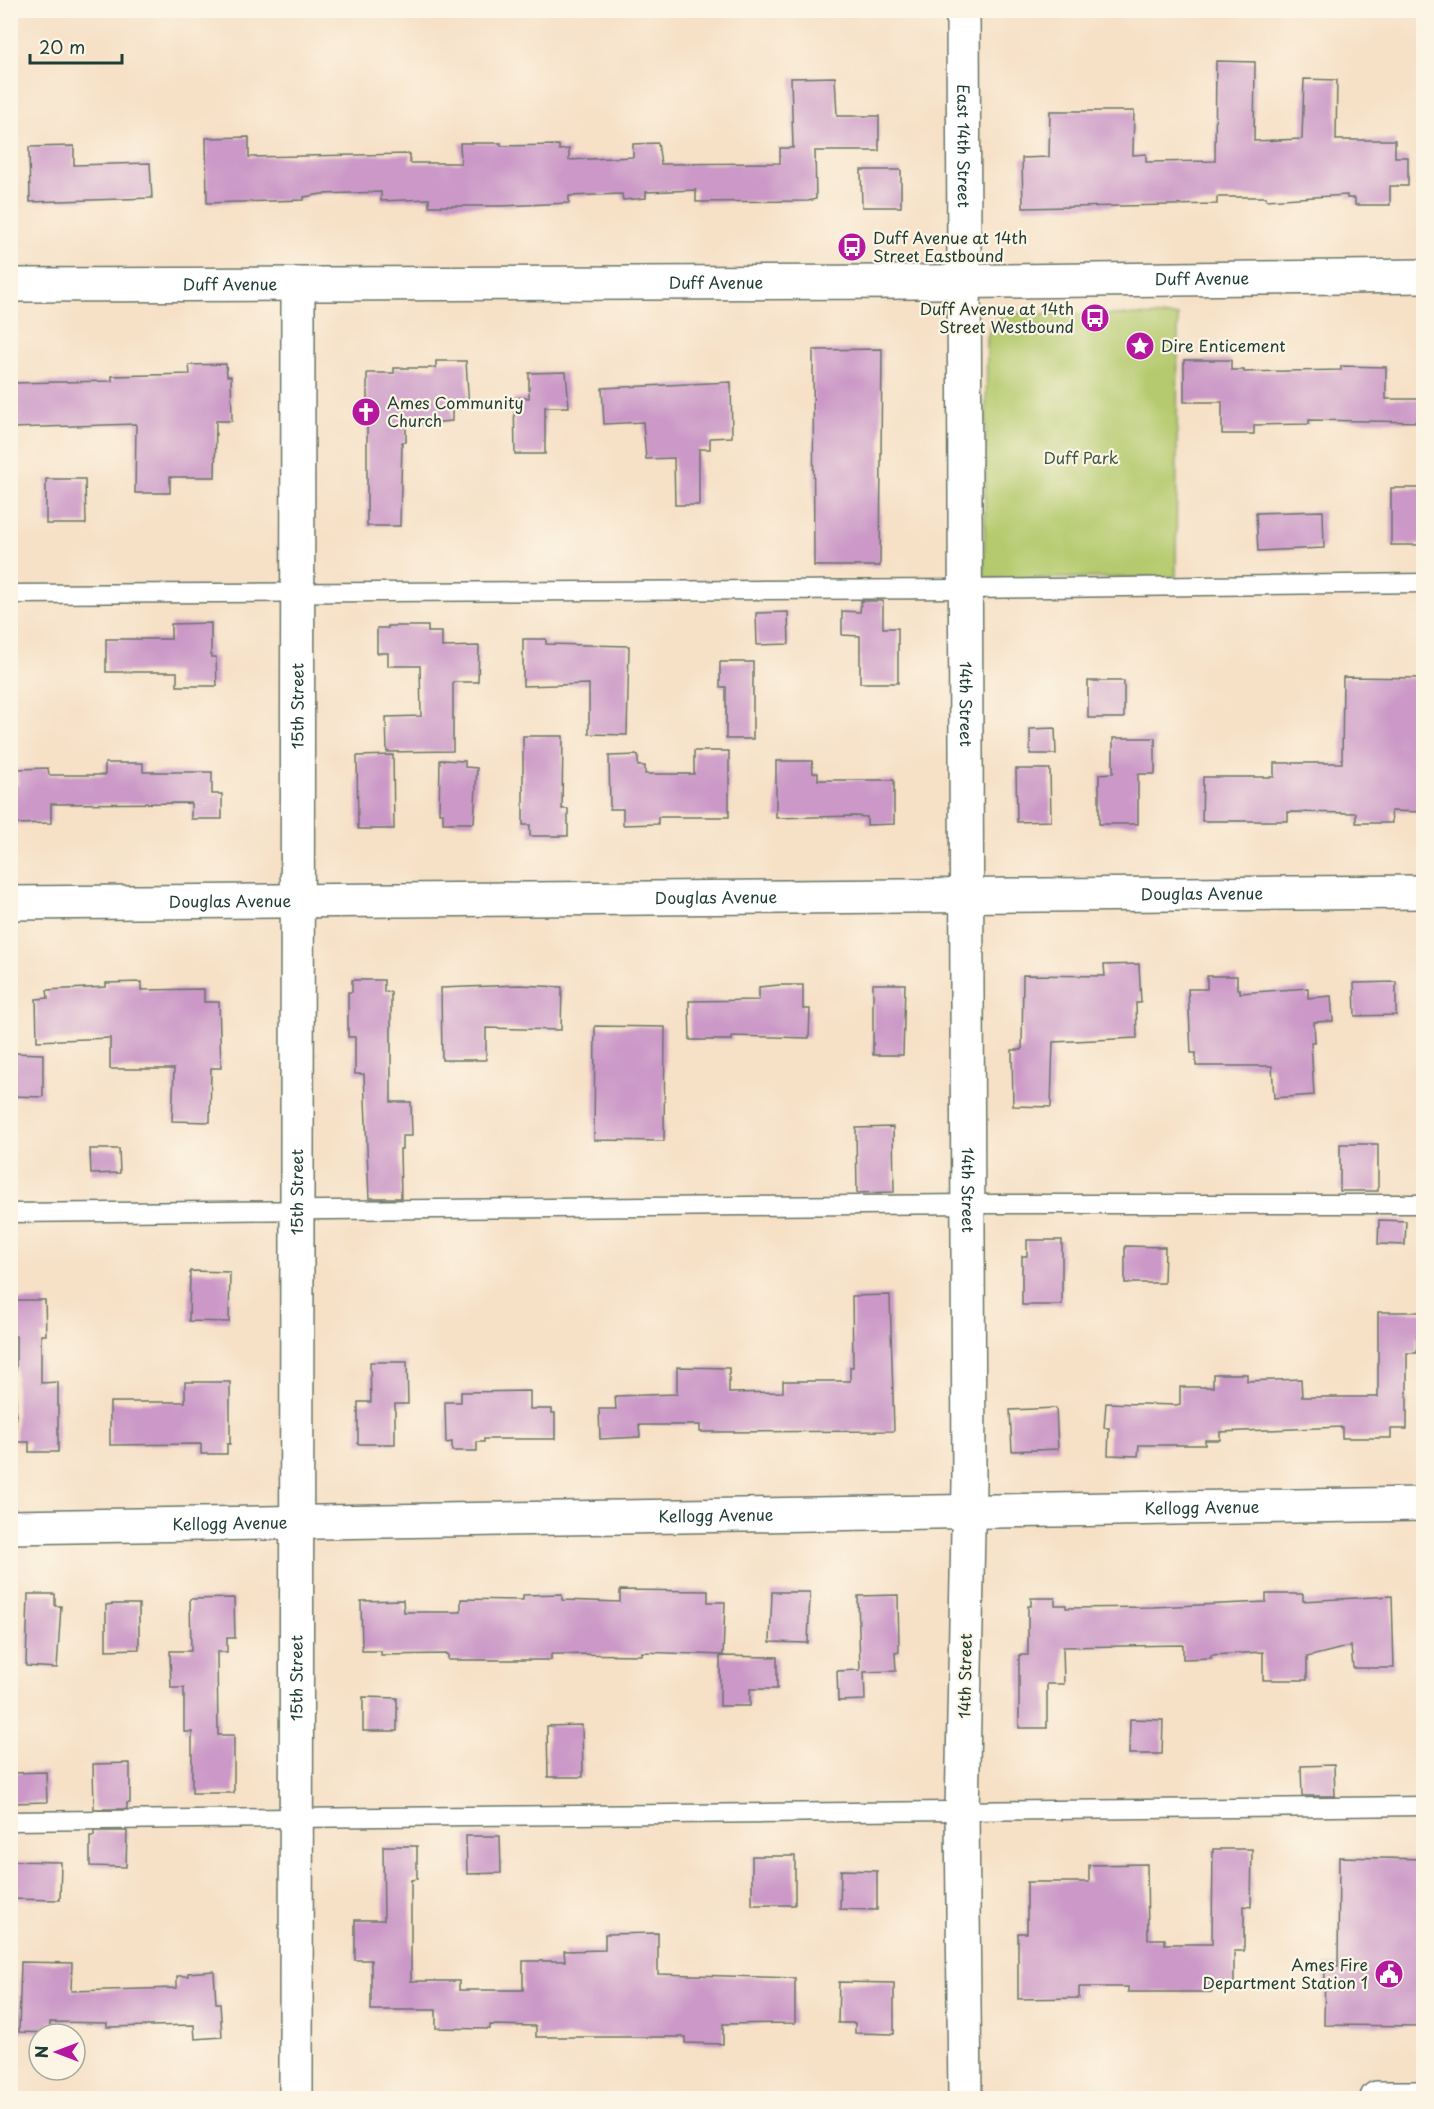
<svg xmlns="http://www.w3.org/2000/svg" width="1434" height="2109" viewBox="0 0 1434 2109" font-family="'Playpen Sans',sans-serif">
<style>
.green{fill:#b5ca6e;stroke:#6a8451;stroke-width:1.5}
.building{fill:#cb98c7}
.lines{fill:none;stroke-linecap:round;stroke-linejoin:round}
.service-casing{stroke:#6a7667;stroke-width:21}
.minor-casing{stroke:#6a7667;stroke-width:36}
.secondary-casing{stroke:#6a7667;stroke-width:36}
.service{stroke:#fff;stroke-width:18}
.minor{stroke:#fff;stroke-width:33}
.secondary{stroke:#fff;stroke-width:33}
.labels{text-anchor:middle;stroke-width:4.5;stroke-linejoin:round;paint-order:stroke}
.street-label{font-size:16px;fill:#1f3d34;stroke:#fcf5e5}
.poi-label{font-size:16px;fill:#1f3d34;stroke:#fcf5e5;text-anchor:start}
.park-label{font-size:16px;fill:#3d5940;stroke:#fcf5e5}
</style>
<rect width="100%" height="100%" fill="#fcf5e5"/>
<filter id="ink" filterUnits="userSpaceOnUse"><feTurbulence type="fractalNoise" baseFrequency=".0167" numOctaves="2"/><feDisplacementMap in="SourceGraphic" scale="12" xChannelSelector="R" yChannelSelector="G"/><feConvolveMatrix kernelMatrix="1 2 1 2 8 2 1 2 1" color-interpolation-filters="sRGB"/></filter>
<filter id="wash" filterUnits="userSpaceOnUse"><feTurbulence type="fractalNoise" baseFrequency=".008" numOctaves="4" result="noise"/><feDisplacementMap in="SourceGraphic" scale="24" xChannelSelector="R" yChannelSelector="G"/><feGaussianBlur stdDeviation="1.35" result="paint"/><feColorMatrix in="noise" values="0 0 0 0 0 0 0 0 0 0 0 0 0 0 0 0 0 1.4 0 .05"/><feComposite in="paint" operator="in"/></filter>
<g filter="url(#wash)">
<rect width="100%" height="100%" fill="#f6e0c6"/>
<!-- green -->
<path class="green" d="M1012,313L1178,316L1176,577L984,579L987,339C991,323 995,317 1012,313Z"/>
<g id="blocks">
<!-- building -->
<g class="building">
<path d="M1216,61L1255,62L1254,141L1302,139L1304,79L1337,80L1336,140H1395V157H1408V186H1390V205H1355V198H1347V195L1266,200V197H1217V204L1023,208L1022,158L1049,157L1050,111H1134L1133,155L1146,154V162L1215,161Z"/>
<path d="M835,77L837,116H879V151H815L816,199L808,201L696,202V190L646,192V198L623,200L622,194L569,196V203L502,206H429V199L381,201V192L322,194L304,197V200L207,203L206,138L249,137V157L410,154V163H461L460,143H501V146L559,145V150L569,149V160L633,157V144L658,143L661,164L780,163V148H793L791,78Z"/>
<path d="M74,146V165L150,163L152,198L30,202L29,147Z"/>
<path d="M861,170H901V207H862Z"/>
<path d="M882,349L880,566H814L813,350Z"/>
<path d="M1184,360H1231V370H1244V372L1341,370V366L1386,367V399H1424V422L1309,420V424L1254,425V434H1222V402H1184Z"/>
<path d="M436,361H466L469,408L452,409V421L406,425V442H402L400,526H367V373H394V368H436Z"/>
<path d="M226,364L227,376H231L232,421H216L215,477H170V493H135L136,424L12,428L11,383L112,381V376L190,374L189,365Z"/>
<path d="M566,372L569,407H545V454H515L514,398H529V373Z"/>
<path d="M731,382L732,437L710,438V449H699V505H675L674,458L646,459L643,422L604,424L602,388Z"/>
<path d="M46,479H85L86,524H46Z"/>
<path d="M1391,488H1424L1423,545H1391Z"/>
<path d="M1323,511L1324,548L1258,551L1256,513Z"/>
<path d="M861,601H883V628H898V683H860V636L842,635V611L860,612Z"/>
<path d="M788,612L789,644L757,645L756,613Z"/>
<path d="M211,623V657H216L217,686H177V672H106V639H171V624Z"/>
<path d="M388,626H428V632H442V647L479,646L478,682H453V751L387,752L386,717L421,716L420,666H388V653H377V628H388Z"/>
<path d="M523,639H546V644L629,646L627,735L589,734V684L523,686Z"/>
<path d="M720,662H753V739H726V687H720Z"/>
<path d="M1343,677L1424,678V812L1391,811L1392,823H1356V813L1288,812V821H1202L1203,777H1274V763H1342Z"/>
<rect x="1088" y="681" width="36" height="37"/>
<path d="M1055,728L1056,754H1030V729Z"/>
<path d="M523,736H563L562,809H568V836H530V825H523Z"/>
<path d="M1113,738H1155V774H1138V824H1099V774L1113,773Z"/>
<path d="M694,751H729V817H658V824L623,825V809H610L609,756L638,755V766H645V774H694Z"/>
<path d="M393,755L394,829H358L357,756Z"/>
<path d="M440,760L465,761V767L477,768L474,823H443V813H439Z"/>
<path d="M776,761H812L813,773H818V780H894V824L867,825V817L854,816L776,818Z"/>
<path d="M105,763H143V772H212V794H222V819H191V803L51,804V823L15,824L14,785H18L17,769L48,768L49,775H105Z"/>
<path d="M1016,769H1050L1051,821L1017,822Z"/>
<path d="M1139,964L1141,1003H1136L1137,1038L1053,1042L1051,1107L1013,1106L1012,1050H1022L1023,975L1105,976L1104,965Z"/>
<path d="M1207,976H1237V989H1240V993L1308,988V998L1331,996L1333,1021L1314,1022L1315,1042H1311L1314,1095L1274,1098L1272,1066H1196V1053H1191L1188,989H1207Z"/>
<path d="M352,980H384V992H391V1102H411L412,1136H402V1149H400L401,1198H369L364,1074H355V1037H348V992H352Z"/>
<path d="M141,982V990L204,989V1002H219L221,1068H211L210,1122L172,1121L174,1069H110V1038L37,1041L36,999L48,998L47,990L106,987V983Z"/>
<path d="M1396,982V1015L1355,1016L1354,983Z"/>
<path d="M873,984H905L903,1055H873Z"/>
<path d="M519,985L562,987L561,1030L486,1028V1060H442L441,988Z"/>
<path d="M779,985H803V1009H810L809,1038L732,1036V1040H690L689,1001L759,1000V987Z"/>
<path d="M595,1026L665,1027L664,1141L594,1140Z"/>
<path d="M10,1053L43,1054V1097L10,1096Z"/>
<path d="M893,1127L894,1192L857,1193L856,1128Z"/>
<rect x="1340" y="1144" width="38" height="47"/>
<path d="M90,1149H119L120,1173L91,1174Z"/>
<path d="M1379,1220L1406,1221L1405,1245L1378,1244Z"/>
<path d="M1027,1240H1062V1305H1022V1256H1027Z"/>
<path d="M1125,1246L1165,1247L1164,1283H1125Z"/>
<path d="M190,1271L230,1272L229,1322L189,1321Z"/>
<path d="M890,1295L894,1431L700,1432V1425H639L640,1437L600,1439L599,1409H616L615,1396L677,1394V1367L729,1368V1393L783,1392V1381H850V1367H853L852,1296Z"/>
<path d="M10,1300H45L46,1335H41V1383L58,1382V1452H29V1442H16V1336H10Z"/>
<path d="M1378,1312H1424V1338L1417,1337V1353H1407V1429H1391V1438H1342V1427L1220,1432V1440H1205V1445H1139L1138,1456L1108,1455L1109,1428H1104L1106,1403L1176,1405L1180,1404V1387H1213V1374H1247V1381L1301,1379L1302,1397H1378Z"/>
<path d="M370,1362H407L408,1404H395V1444H358V1402H371Z"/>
<path d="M185,1382H230V1444H227V1454H201V1444L110,1445V1402H185Z"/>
<path d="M530,1391V1409H552V1413H555V1439H484V1442H477V1451H452V1442L446,1443L445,1402H461V1392Z"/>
<path d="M1056,1408L1058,1449L1012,1451L1010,1410Z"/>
<path d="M620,1590L708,1591V1602H725L723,1655L642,1652V1655L559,1654H551V1660H448V1654L381,1655V1651H362L361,1601L403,1600L404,1612H461V1599L523,1600V1595L562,1594V1600L620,1602Z"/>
<path d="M772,1592H810L808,1643L770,1642Z"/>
<path d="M28,1594H55V1606H61L57,1668L26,1666Z"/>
<path d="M1266,1594H1303V1601L1392,1596L1394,1668H1353L1351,1646L1307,1657V1680H1263V1652L1211,1655V1658L1183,1659V1645L1063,1647L1064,1684H1047V1728H1019V1655H1028V1606H1031V1598H1055V1605H1066V1608L1153,1607L1266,1602Z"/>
<path d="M898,1595L899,1652L895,1653L896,1671L864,1672L865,1700L838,1701L837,1671L860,1670L858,1596Z"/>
<path d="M234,1598L235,1638H227V1652H217L218,1735H234V1793H192V1732H184V1688H171L170,1651H191L190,1599Z"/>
<path d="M113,1604H139V1649L106,1650V1605Z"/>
<path d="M720,1656L777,1657V1689H750V1706H720Z"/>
<path d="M363,1697L397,1698V1731H363Z"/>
<path d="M1130,1719L1163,1720L1162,1754H1129Z"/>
<path d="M582,1725L583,1777H548L547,1726Z"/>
<path d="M130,1763V1803H127V1809H94L93,1764Z"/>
<path d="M1334,1765L1335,1796H1302L1301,1766Z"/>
<path d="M46,1772L47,1802L13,1803L12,1773Z"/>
<path d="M94,1831H127L126,1867L90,1866V1836H94Z"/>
<path d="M466,1836H500L501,1873L467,1874Z"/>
<path d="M383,1846H417V1879L411,1880V1981H459V1990H523V1961H565L564,1951L605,1950V1934L658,1933V1974L795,1978V2023L723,2024V2044L685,2043V2037H536V2026L490,2025V2029L436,2028V2010H371V1960H355V1920H384Z"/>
<path d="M1213,1849H1252L1251,1907L1244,1906V1951H1234V1987H1212V1992H1128V1987H1079V1998L1018,1999V1933H1027V1882H1089V1865L1147,1864L1148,1939H1165V1944H1212Z"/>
<rect x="752" y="1856" width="43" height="49"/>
<path d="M1339,1857L1424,1859V2026L1324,2025L1325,1965L1338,1966Z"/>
<path d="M10,1861L61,1862L60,1900L10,1899Z"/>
<path d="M841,1870L877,1871V1910L840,1909Z"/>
<path d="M21,1962L72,1963L71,1991L177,1988V1976H188V1973L214,1971L216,2003H220L222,2037L195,2039L194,2025L107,2027V2023L50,2022V2033L19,2032Z"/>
<path d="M839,1982L894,1983V2034L855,2033V2023H838Z"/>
</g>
</g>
</g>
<g filter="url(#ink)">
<use href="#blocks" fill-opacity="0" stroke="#6a7667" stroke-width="1.5"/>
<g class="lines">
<!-- service casing -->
<g class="service-casing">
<g id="service">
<path d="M10,594L965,589L1424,583"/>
<path d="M10,1213L968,1204H1424"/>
<path d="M10,1821L1424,1806"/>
</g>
</g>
<!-- minor casing -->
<g class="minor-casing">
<g id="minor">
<path id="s1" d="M963,10L969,1483L962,1811L965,2098"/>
<path id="s2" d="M10,903L1424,892"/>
<path id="s3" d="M10,1527L1424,1504"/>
<path id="s4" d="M296,2098L298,284"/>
<path d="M1377,2098H1424"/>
</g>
</g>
<!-- secondary casing -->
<g class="secondary-casing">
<g id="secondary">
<path id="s5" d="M10,285L928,282L1424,276"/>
</g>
</g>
<!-- service -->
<use href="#service" class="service"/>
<!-- minor -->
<use href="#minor" class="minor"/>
<!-- secondary -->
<use href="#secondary" class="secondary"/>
</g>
</g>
<!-- icons -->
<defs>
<g id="bus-disc" transform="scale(1.5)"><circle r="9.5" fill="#b5179e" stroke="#fcf5e5"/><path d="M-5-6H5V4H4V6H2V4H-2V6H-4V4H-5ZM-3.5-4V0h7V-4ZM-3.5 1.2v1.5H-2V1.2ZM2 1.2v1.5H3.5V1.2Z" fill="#fff"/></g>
<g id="sight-disc" transform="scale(1.5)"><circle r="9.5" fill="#b5179e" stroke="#fcf5e5"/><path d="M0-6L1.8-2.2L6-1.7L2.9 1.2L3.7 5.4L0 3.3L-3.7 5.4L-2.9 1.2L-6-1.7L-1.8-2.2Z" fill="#fff"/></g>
<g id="church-disc" transform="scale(1.5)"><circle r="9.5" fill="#b5179e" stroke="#fcf5e5"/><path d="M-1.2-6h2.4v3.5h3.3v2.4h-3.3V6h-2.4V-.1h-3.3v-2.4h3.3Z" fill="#fff"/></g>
<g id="civic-disc" transform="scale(1.5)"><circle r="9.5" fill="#b5179e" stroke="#fcf5e5"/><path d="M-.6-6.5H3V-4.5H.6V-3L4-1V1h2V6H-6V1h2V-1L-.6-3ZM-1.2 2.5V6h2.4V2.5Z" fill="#fff"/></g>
</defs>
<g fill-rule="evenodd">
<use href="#bus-disc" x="852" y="247"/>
<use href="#bus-disc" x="1095" y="318"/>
<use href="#sight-disc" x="1140" y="346"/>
<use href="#church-disc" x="366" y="412"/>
<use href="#civic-disc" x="1389" y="1974"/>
</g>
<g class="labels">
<!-- street labels -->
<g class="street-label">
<text dy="6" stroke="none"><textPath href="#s1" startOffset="136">East 14th Street</textPath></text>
<text dy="6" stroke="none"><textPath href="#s5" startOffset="1192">Duff Avenue</textPath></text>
<text dy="6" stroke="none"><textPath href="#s5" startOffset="706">Duff Avenue</textPath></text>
<text dy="6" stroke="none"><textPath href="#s5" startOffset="220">Duff Avenue</textPath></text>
<text dy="6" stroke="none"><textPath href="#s1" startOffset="694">14th Street</textPath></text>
<text dy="6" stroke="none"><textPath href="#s4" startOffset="1392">15th Street</textPath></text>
<text dy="6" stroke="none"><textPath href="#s2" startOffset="1192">Douglas Avenue</textPath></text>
<text dy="6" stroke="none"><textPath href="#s2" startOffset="706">Douglas Avenue</textPath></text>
<text dy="6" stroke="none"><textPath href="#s2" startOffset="220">Douglas Avenue</textPath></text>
<text dy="6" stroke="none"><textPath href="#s1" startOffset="1180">14th Street</textPath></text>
<text dy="6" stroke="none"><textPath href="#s4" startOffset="906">15th Street</textPath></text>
<text dy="6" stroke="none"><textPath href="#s3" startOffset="1192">Kellogg Avenue</textPath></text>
<text dy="6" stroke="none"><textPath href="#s3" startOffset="706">Kellogg Avenue</textPath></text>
<text dy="6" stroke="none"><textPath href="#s3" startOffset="220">Kellogg Avenue</textPath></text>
<text transform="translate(965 1676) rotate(-89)" y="6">14th Street</text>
<text dy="6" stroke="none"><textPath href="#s4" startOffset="420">15th Street</textPath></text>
</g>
<!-- poi labels -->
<g class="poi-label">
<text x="873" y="244">Duff Avenue at 14th<tspan x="873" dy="18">Street Eastbound</tspan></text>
<text x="1074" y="315" text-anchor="end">Duff Avenue at 14th<tspan x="1074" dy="18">Street Westbound</tspan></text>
<text x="1161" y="352">Dire Enticement</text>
<text x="387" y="409">Ames Community<tspan x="387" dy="18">Church</tspan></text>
<text x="1368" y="1971" text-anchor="end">Ames Fire<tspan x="1368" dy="18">Department Station 1</tspan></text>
</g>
<!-- park labels -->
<g class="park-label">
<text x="1081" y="464">Duff Park</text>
</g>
</g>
<!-- margin -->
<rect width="1434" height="2109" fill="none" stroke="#fcf5e5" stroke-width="36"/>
<!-- north arrow -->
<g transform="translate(57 2052) rotate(270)"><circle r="28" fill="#fcf5e5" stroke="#a4ab9e" stroke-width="1.5"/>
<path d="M0-4.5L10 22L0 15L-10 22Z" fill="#b5179e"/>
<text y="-9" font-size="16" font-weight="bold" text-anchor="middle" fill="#1f3d34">N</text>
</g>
<!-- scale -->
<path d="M30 54v9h92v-9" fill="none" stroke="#1f3d34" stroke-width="3"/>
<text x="39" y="54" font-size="18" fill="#1f3d34" stroke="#fcf5e5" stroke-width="4.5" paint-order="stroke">20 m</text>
</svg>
